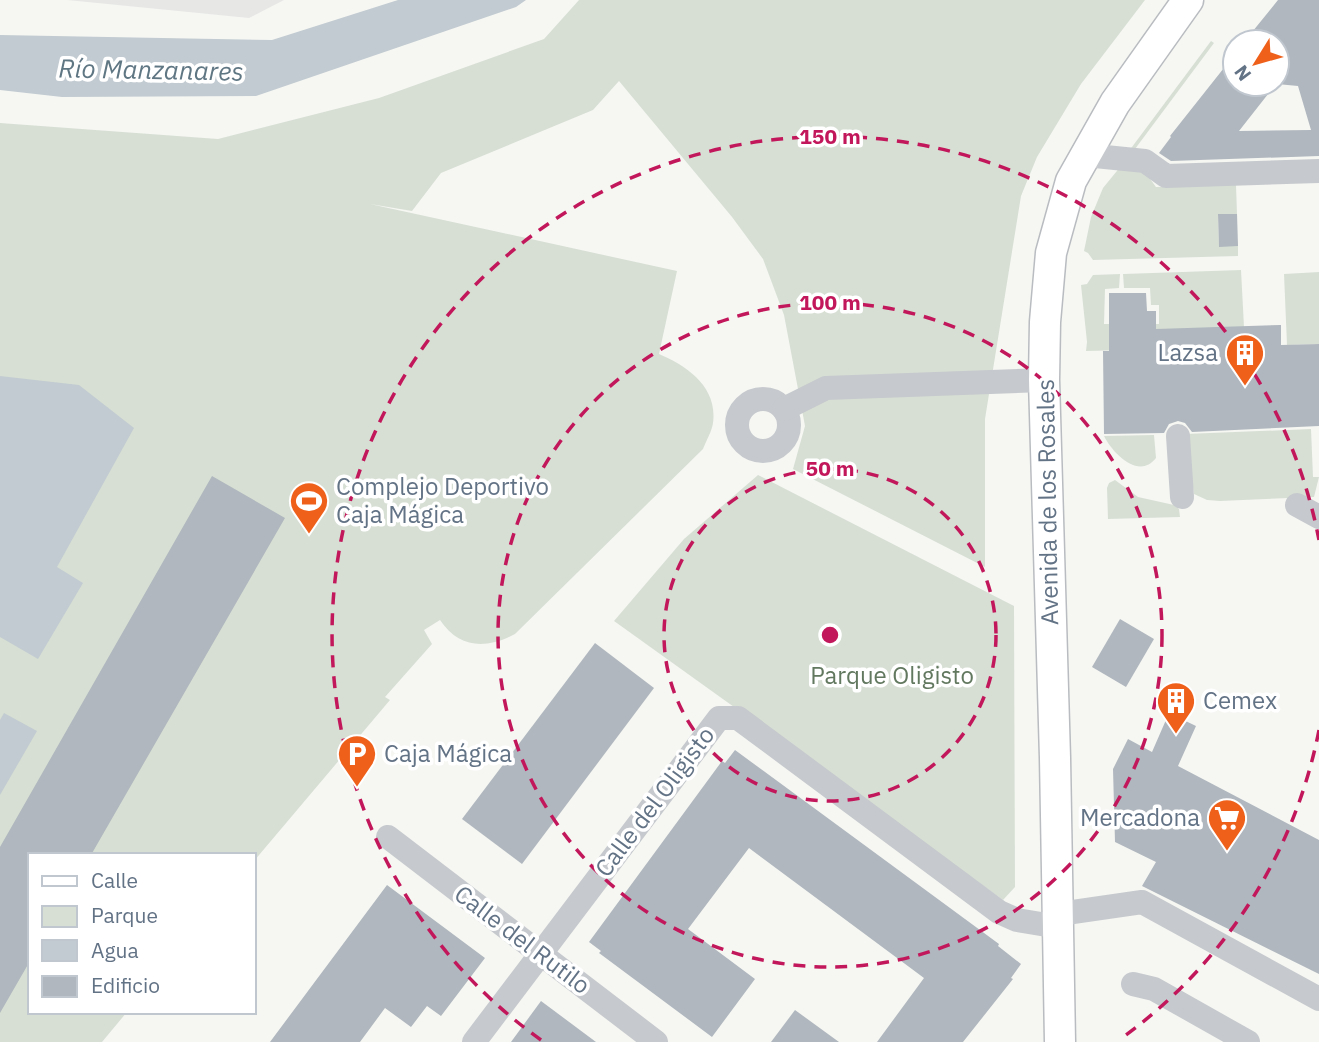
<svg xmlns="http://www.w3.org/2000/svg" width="1319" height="1042" viewBox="0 0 1319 1042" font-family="'IBM Plex Sans',sans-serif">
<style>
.built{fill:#e7e8e6}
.green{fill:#d7dfd4}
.water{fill:#c2cbd1}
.building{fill:#b0b7be}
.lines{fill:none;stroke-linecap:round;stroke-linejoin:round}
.major-casing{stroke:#b9bcc0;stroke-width:33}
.minor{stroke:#c6c9cd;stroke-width:24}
.major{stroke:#fff;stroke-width:30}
.ring{fill:none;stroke:#c2185b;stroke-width:3.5;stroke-dasharray:12 9}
.labels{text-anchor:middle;stroke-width:7;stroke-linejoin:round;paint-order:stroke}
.poi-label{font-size:24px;fill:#637386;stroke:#fff;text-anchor:start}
.street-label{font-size:24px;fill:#637386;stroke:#fff}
.park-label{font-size:24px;fill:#62785f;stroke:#fff}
.water-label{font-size:26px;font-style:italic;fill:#5f7683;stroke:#fff}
.centre{fill:#c2185b;stroke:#fff;stroke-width:3.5}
.ring-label{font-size:21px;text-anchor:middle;font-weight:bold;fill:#c2185b;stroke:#fff;stroke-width:7;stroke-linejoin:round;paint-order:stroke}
</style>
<rect width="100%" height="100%" fill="#f6f7f3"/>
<!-- built -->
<path class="built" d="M67,0H284L249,18Z"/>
<!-- green -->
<g class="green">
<path d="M579,0H1145L1081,84L1037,157L1021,196L985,419V567L793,469L805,426L784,315L763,259L732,217L619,81L593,110L441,173L412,211L370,204L677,271L659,354C687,366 718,387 713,423C712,431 706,441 703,449L515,634C487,649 459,649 440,620L424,630L432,644L385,697L390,700L254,861V855H30V1012H127L102,1042H0V123L218,139L379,98L544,39Z"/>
<path d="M1211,41L1214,43L1132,153L1129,151Z"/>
<path d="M1121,166L1142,168L1156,187L1236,185L1237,214H1218L1219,246H1238V256L1093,260L1088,253L1084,251L1091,217L1103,188Z"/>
<path d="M1241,270L1244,327L1169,349L1086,351L1087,342L1081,285L1087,284L1093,275L1120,274L1119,288L1105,289L1104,324H1159V305H1151L1150,288H1124L1123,274Z"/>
<path d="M1319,272V344L1287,345L1284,274Z"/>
<path d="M1311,429L1313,477H1319L1314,497L1220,501L1207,500L1194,494L1185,434Z"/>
<path d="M1154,435L1156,458C1139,480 1113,454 1104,436Z"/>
<path d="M758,475L1014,606L1015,887L1003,900L614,621L684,539Z"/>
<path d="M1115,480L1138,497L1174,505L1179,509L1180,517L1108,519L1107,488L1109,483Z"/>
</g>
<!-- water -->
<g class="water">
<path d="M398,0H526L516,7L256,96L62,97L0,90V35L272,40Z"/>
<path d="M0,376L79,385L134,428L57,567L83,583L38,659L0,637Z"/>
<path d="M4,713L37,731L0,795V720Z"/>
</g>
<!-- building -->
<g class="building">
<path d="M1278,0H1319V156L1171,161L1159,153L1171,137L1170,136L1235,54V84H1276L1239,131L1311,130L1298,86L1277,84V42H1244Z"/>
<path d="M1218,214H1237L1238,246L1219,247Z"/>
<path d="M1109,293H1146L1147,311H1156V329L1281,325V345L1319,344V426L1192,432L1185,423L1178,421L1169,424L1164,433L1104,434L1103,351H1109Z"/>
<path d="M212,476L285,518L91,855H30V961L0,1013V847Z"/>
<path d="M1120,619L1154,639L1126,687L1092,667Z"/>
<path d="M595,643L654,688L522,864L462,819Z"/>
<path d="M1169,713L1196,726L1178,766L1319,840V974L1142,886L1156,862L1115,842L1113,769L1128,739L1152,752Z"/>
<path d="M735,750L999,944L998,946L1021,964L1011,978L1013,979L963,1042H877L924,978L749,848L688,929L755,979L712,1037L599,953L601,951L589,942L722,761L725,763Z"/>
<path d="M387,885L485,958L441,1016L427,1006L411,1027L385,1008L360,1042H270Z"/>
<path d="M541,1001L596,1042H511Z"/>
<path d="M795,1010L839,1042H771Z"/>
</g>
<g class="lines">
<!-- major casing -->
<g class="major-casing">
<path id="major" d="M1060,1042L1055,758L1044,380L1045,322L1051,253L1071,181L1115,103L1188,0"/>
</g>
<!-- minor -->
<g class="minor">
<path d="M1085,155L1145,161L1166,176L1319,171"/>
<circle cx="763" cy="425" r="26"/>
<path d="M784,409L826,388L1044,380"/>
<path d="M1178,436L1182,497"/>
<path d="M1297,505L1319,517"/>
<path d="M388,837L656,1042"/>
<path d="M1059,914L1142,902L1319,999"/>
<path d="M1133,984L1154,989L1248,1042"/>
<path d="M474,1042L719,718H738L999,912L1017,920L1059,927"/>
</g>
<!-- major -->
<use href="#major" class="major"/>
</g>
<!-- distance rings -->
<g class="ring">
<circle cx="830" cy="635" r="166"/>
<circle cx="830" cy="635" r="332"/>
<path d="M1319 730A498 498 0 0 1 1119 1040M541 1040A498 498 0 1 1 1319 540"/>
</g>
<!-- icons -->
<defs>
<g id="building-pin" transform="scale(2.0125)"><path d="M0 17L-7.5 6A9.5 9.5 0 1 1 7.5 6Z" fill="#ef611b" stroke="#fff"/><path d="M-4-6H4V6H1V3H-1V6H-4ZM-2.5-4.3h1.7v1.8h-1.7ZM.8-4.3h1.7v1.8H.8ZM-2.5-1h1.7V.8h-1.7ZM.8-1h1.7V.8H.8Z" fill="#fff"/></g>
<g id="stadium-pin" transform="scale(2.0125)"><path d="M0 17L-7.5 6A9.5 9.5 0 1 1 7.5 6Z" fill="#ef611b" stroke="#fff"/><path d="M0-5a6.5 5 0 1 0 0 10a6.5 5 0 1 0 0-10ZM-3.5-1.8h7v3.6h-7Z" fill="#fff"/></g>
<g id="parking-pin" transform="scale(2.0125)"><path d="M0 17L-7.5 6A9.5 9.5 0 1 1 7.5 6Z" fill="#ef611b" stroke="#fff"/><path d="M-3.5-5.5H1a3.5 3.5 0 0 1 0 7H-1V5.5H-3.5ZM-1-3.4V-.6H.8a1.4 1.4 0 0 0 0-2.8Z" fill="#fff"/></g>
<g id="supermarket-pin" transform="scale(2.0125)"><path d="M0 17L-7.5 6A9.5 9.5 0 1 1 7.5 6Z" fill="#ef611b" stroke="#fff"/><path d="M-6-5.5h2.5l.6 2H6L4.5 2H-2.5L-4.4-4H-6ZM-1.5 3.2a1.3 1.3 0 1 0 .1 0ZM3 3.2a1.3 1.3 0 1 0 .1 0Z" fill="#fff"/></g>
</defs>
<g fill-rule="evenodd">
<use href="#building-pin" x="1245" y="353"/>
<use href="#stadium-pin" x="309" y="501"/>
<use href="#building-pin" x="1176" y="701"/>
<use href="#parking-pin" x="357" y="754"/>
<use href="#supermarket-pin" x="1227" y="818"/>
</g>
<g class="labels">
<!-- poi labels -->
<g class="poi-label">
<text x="1218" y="361" text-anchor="end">Lazsa</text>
<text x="336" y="495">Complejo Deportivo<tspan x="336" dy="28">Caja Mágica</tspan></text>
<text x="1203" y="709">Cemex</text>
<text x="384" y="762">Caja Mágica</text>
<text x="1200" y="826" text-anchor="end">Mercadona</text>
</g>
<!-- street labels -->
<g class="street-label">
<text transform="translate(1048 502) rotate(-91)" y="8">Avenida de los Rosales</text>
<text transform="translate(655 802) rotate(-53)" y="8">Calle del Oligisto</text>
<text transform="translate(522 940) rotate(37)" y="8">Calle del Rutilo</text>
</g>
<!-- park labels -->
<g class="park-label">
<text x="892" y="684">Parque Oligisto</text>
</g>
<!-- water labels -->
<g class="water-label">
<text transform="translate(151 70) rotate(1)" y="9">Río Manzanares</text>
</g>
</g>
<circle cx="830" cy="635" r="10" class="centre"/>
<g class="ring-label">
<text x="830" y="144">150 m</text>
<text x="830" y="310">100 m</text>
<text x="830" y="476">50 m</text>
</g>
<!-- legend -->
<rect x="28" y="853" width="228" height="161" fill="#ffffff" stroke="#c1c7cf" stroke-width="2"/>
<rect x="42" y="876" width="35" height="10" fill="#ffffff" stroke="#c1c7cf" stroke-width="2"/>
<text x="91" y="888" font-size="21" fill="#637386">Calle</text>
<rect x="42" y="906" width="35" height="21" fill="#d7dfd4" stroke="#c1c7cf" stroke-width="2"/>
<text x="91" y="923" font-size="21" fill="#637386">Parque</text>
<rect x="42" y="940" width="35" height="21" fill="#c2cbd1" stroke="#c1c7cf" stroke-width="2"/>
<text x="91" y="958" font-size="21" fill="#637386">Agua</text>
<rect x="42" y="976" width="35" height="21" fill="#b0b7be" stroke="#c1c7cf" stroke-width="2"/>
<text x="91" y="993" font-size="21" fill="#637386">Edificio</text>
<!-- north arrow -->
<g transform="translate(1256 63) rotate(233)"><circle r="33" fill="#ffffff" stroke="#c1c7cf" stroke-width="2"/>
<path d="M0-5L12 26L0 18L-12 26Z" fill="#ef611b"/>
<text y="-10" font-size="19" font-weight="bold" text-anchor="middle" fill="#637386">N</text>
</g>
</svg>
